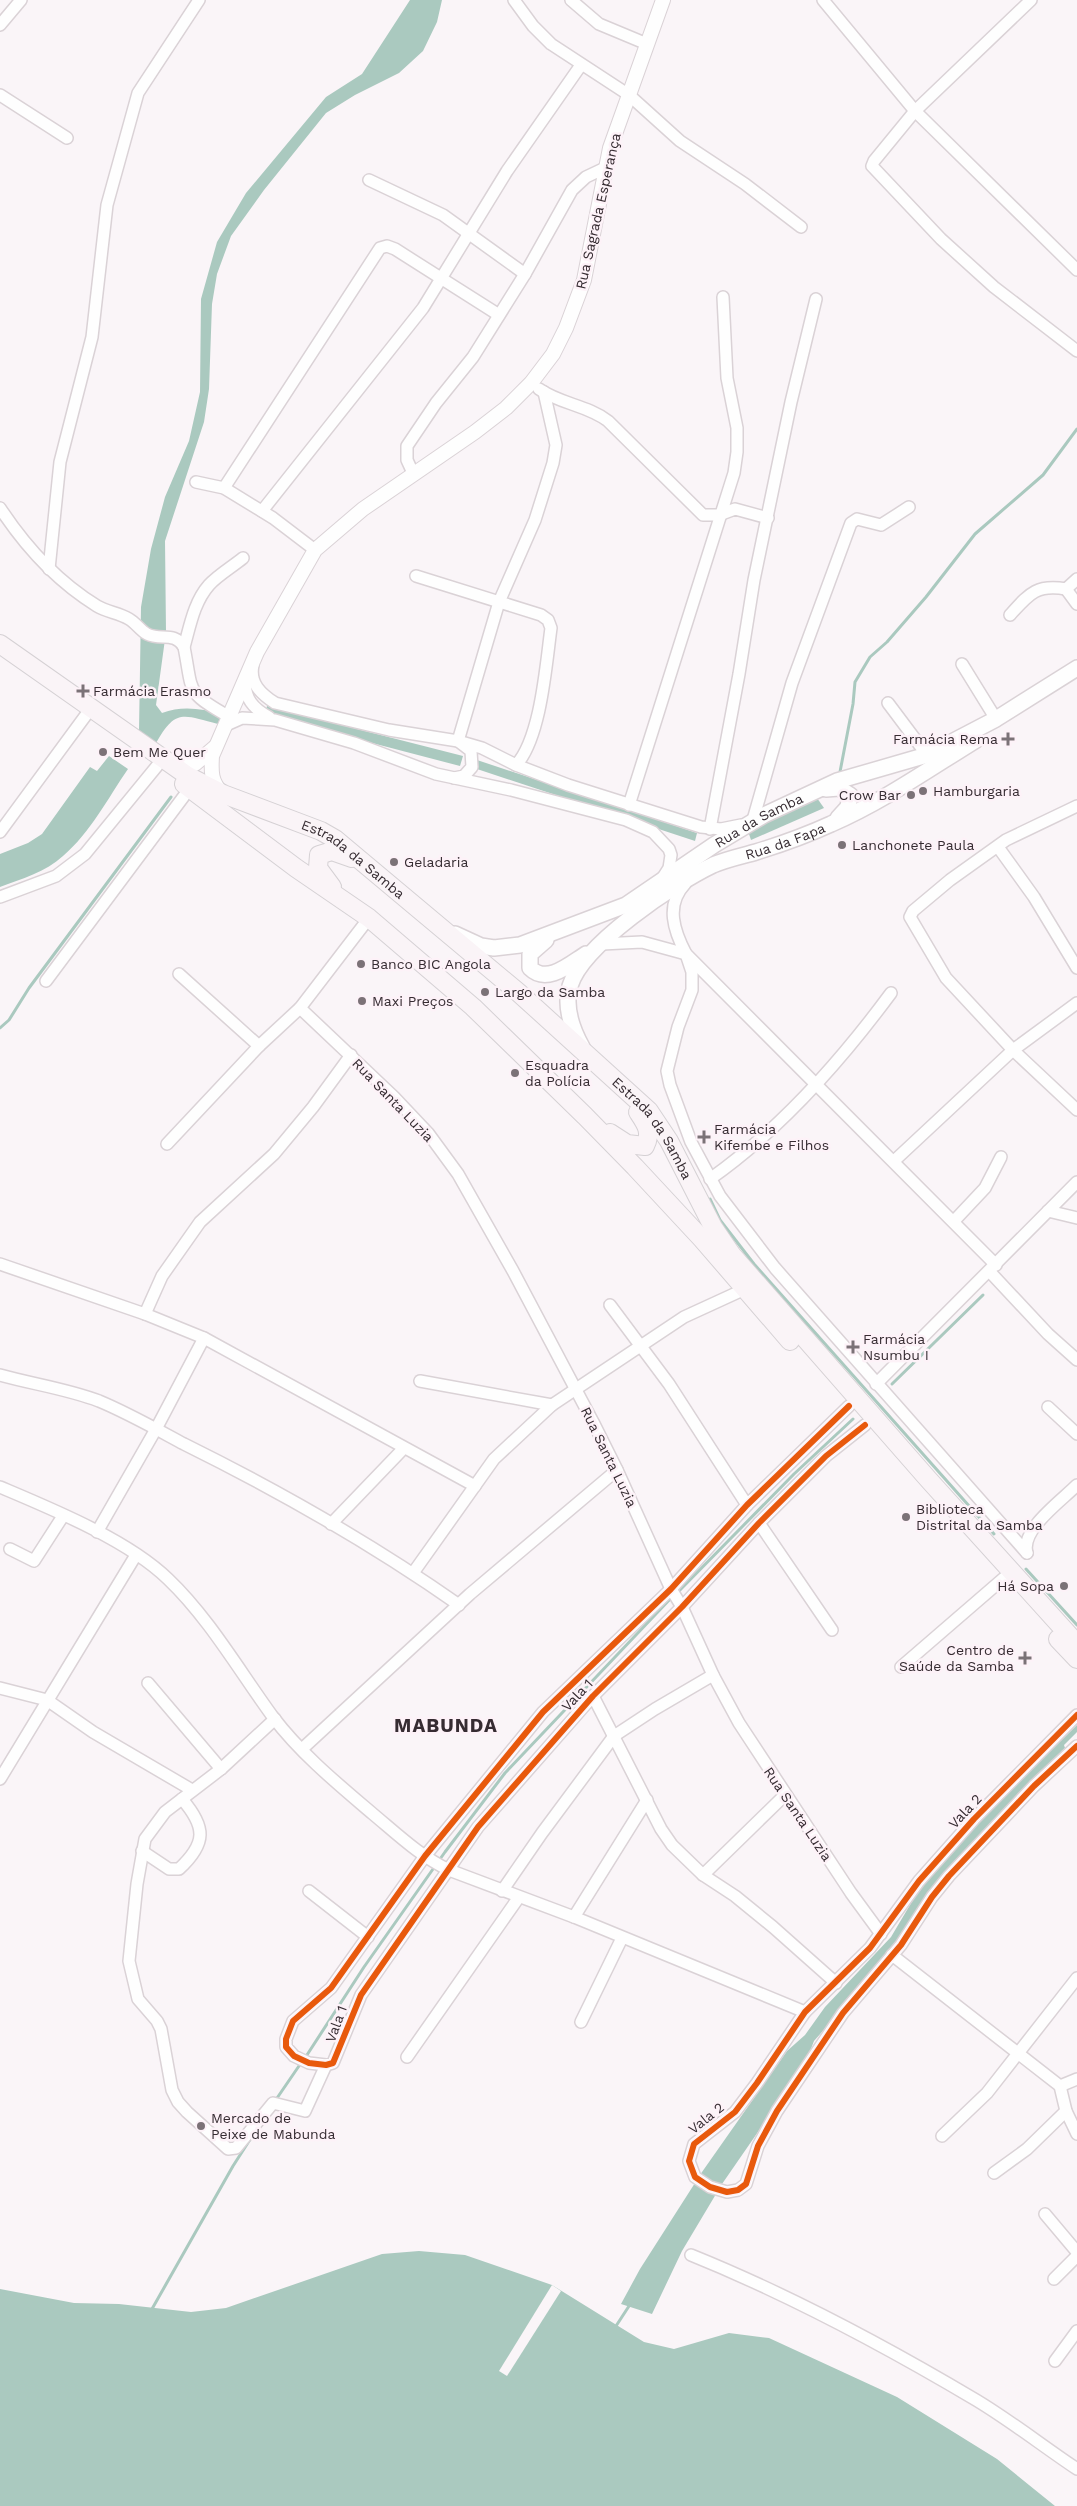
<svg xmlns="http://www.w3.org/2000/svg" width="1077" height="2506" viewBox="0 0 1077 2506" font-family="'Work Sans',sans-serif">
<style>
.water{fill:#aac9bf}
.pier{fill:#faf5f8}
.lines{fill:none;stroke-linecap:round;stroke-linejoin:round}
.stream{stroke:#aac9bf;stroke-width:3}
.minor-casing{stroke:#dad2d6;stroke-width:14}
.tertiary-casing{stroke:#dad2d6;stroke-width:16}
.secondary-casing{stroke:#dad2d6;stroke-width:18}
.primary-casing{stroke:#d5d1d4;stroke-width:20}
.minor{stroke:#fefefe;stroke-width:11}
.tertiary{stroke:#fefefe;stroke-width:14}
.secondary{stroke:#fefefe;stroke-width:15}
.primary{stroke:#faf4f7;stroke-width:18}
.cycleway-casing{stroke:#fdf2f8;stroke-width:9}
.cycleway{stroke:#e8590c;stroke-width:6}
.poi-dot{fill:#7b7277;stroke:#fdf2f8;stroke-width:2}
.labels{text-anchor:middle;stroke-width:5;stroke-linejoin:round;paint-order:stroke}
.street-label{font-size:14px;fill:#362c32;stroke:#fdf2f8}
.poi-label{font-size:14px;fill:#362c32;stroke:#fdf2f8;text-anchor:start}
.district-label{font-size:19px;font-weight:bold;letter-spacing:1px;fill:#362c32;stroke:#fdf2f8}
</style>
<rect width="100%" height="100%" fill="#faf5f8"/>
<!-- water -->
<g class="water">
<path d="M410,0H442L437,22L423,51L399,73L355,95L326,113L264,190L231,236L217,274L212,304L209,389L204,422L165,541L166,632L156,705L162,713C182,705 201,709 222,713L218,724C181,714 175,709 155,745L139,731L141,607L151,549L165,497L189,441L200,392L201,299L217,242L246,193L326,97L362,74Z"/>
<path d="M267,706L463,756L460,766L265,715Z"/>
<path d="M109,756L128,769C108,798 90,833 63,856C46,872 21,879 0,887V854L28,843L42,834L90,767L97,771Z"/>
<path d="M477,760L697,833L695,841L474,768Z"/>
<path d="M817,798L824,808L751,840L748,831Z"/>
<path d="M1077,1725V1732L1064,1745L1065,1748L990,1823L973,1849L900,1943L814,2041L805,2064L722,2184L682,2251L652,2314L621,2304L640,2269L702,2172L787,2051L805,2035L825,2007L891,1937L920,1888L983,1816Z"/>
<path d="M419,2251L465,2255L552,2285L644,2342L674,2349L729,2333L769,2338L897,2397L997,2459L1055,2506H0V2289L74,2303L119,2304L191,2312L226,2308L382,2254Z"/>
</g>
<!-- pier -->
<path class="pier" d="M552,2285L561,2291L507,2376L499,2371Z"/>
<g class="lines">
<!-- stream -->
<g class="stream">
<path d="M839,777L853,704L855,682L870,657L887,642L926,597L975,534L1043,475L1077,429"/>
<path d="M0,1028L9,1020L29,988L171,797"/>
<path d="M710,1199L720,1220L754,1264L994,1534"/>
<path d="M892,1384L983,1295"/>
<path d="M1026,1569L1077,1625"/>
<path d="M677,1593L794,1474L853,1419"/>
<path d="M305,2058L364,1967L445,1852L505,1773L672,1597"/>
<path d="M275,2101L301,2063"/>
<path d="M152,2309L233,2166L251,2138"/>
<path d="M616,2326L631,2303"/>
</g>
<!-- minor casing -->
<g class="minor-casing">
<g id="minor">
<path d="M514,0L533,26L551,44L629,95L680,141L745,184L801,227"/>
<path d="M571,0L599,24L647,44"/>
<path d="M823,0L915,111L1077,270"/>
<path d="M1031,0L915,111L874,161L872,166L941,239L994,287L1077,351"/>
<path d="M0,25L21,0"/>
<path d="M0,95L67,138"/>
<path d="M369,180L443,215L525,274"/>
<path d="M539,389C560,404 587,405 608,421L703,515H719L735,509L768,518"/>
<path d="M413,473L407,460V446L436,403L473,357L525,274L572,190L586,177L605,168"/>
<path d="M196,482L224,488L273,518L315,550"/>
<path d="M224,488L380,248L387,246L395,249L499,315"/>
<path d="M0,508C25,546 58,582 97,606C107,612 119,613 129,619C136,623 140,630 147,634C161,641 174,631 184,647C193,692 185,692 228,716"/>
<path d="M262,511L423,308L507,171L581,65"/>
<path d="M49,569L60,462L92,337L107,205L138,93L199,0"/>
<path d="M416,576L541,615L548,620L551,628C546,664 541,738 516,765"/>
<path d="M1066,589L1077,604"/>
<path d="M1010,615C1029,594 1036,584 1066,589L1077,579"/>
<path d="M184,647C190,626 194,602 209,585C218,575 232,567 243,558"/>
<path d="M962,664L996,719"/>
<path d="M253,665C249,683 261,694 275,703L389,730L458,741L482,748L516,765L568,785L701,827L721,829L741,825"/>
<path d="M246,679C243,698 254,709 269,717"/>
<path d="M888,703L927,755"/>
<path d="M224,726L242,718L275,720L354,743L436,774L511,790L626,820L653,832L669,849L671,855L669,868L662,879"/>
<path d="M454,778L464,776L472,767L471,751L458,741L499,602L535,520L553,463L556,445L544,392"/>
<path d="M629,805L734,473L737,452V428L727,378L723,297"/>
<path d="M1077,806L1006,840L950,880L913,911L910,917L946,978L1013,1050L1077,1110"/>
<path d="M753,820L792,683L851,523L857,519L881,525L909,507"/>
<path d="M710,829L739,674L754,580L791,402L816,299"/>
<path d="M0,832L86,715"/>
<path d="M998,847L1034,897L1077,968"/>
<path d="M685,884C665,905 674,931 686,954L996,1265"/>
<path d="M0,897L56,876L85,854L157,766"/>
<path d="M602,944L642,942L686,954"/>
<path d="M686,954L692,972V990L678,1027L667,1071L670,1085L691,1142L720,1196L775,1268L1027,1553"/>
<path d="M179,974L259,1046"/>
<path d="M46,981L190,788"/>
<path d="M300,1008L394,1097L428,1133L458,1174L513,1271L593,1422L617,1470L671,1589L682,1607L713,1675L739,1723L851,1893L881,1934"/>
<path d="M167,1144L259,1046L300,1008L369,918"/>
<path d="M894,1161L1013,1050L1077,1003"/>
<path d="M710,1179C781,1129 840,1062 891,993"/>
<path d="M1048,1211L1077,1218"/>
<path d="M954,1221L985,1188L1001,1157"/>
<path d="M0,1264L145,1314L204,1338L475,1486"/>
<path d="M990,1272L1048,1334L1077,1360"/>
<path d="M610,1305L669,1384L747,1505"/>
<path d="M145,1314L162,1276L200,1222L274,1154L313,1107L351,1055"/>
<path d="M0,1375C32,1384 68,1389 99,1401C128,1413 156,1429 184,1444C279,1491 372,1544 459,1605"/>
<path d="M420,1381L552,1405"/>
<path d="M876,1384L1077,1182"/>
<path d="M849,1406L747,1505L671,1589L543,1712L425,1856L331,1988L293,2021L286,2039V2047L294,2056L309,2063L326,2065L333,2063L361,1995L478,1827L593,1696L682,1607L759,1523L826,1456L865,1425"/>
<path d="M1048,1407L1077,1434"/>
<path d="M0,1487C52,1509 128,1540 168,1579C209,1618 240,1672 273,1717C301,1754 339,1785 373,1814C397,1834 421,1857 449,1870L574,1917L805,2012"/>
<path d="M759,1523L832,1630"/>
<path d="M331,1524L404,1448"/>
<path d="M97,1532L156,1429L204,1338"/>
<path d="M10,1549L34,1561L63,1516"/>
<path d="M1027,1553C1020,1530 1061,1501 1077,1485"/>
<path d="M413,1573L494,1459L552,1405L684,1317L745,1289"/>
<path d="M901,1667L1004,1578"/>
<path d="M148,1683L221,1769"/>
<path d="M0,1688L47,1700L93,1732L192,1790"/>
<path d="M593,1696L661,1829L672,1845L703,1875L735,1896L773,1927L836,1983"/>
<path d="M1077,1715L974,1819L919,1881L870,1948L805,2012L757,2083L735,2112L694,2144L689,2161L695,2177L710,2187L727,2192L738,2190L746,2184L758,2146L777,2111L843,2013L901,1945L932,1897L949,1876L1034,1786L1077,1746"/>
<path d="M275,1719L221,1769L165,1812L145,1839L137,1884L129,1961L138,1999L157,2021L161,2029L172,2090L178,2102L187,2112L228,2149L236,2148L273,2103L305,2111L326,2065"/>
<path d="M302,1749L470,1594L617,1470"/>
<path d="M0,1779L136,1555"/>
<path d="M142,1851L169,1869H179C207,1843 206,1827 182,1799"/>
<path d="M703,1875L785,1795"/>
<path d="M309,1891L368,1937"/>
<path d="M502,1891L542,1833L614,1736L655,1709L713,1675"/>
<path d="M574,1917L647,1800"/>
<path d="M892,1955L1060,2086L1066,2111L1077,2134"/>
<path d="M581,2022L622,1938"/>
<path d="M407,2057L519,1897"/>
<path d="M1060,2086L1077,2079"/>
<path d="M942,2136L987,2093L1077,1978"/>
<path d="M994,2173L1027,2149L1066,2111"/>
<path d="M1045,2214L1077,2252"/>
<path d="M691,2255C790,2295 885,2346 976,2400C1011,2421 1044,2447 1077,2469"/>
<path d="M1054,2279L1077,2256"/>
<path d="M1055,2361L1077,2331"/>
</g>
</g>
<!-- tertiary casing -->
<g class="tertiary-casing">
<g id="tertiary">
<path d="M171,764H195L215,747"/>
<path d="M222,793C211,782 211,772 212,756L257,652L315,550L363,509L475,432L506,408L531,383L553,354L566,328L584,280L610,148L663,0"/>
</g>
</g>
<!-- secondary casing -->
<g class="secondary-casing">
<g id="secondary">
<path d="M826,789L839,788L850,795L848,807L838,818"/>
<path id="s1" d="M455,934L481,946L494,948L520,945L626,905L714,845L764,815L837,781L927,755L996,719L1077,668"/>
<path d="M546,940L530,954V968C547,985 570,964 586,954"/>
<path id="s2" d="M582,1047C572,1029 564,1007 570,986C582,945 675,883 713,865C727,859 742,856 756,852C782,844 807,835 831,824C882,802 929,769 976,740"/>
</g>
</g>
<!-- primary casing -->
<g class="primary-casing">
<g id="primary">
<path id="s3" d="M0,644L188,776L223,794L321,831L335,839L519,993L649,1111L669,1141L713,1227L732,1255L928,1479L1077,1644"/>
<path d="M184,784L296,868L369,918L473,1007L585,1116L635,1167L702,1239L790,1341"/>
<path d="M332,887L318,868L319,855L332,851L352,858"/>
<path d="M610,1133L627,1144L645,1146C652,1132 646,1124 638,1112"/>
<path d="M1058,1639L1077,1659"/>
</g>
</g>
<!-- minor -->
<use href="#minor" class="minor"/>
<!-- tertiary -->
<use href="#tertiary" class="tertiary"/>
<!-- secondary -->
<use href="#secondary" class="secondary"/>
<!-- primary -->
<use href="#primary" class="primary"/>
<!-- cycleway casing -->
<g class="cycleway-casing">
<g id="cycleway">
<path d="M849,1406L747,1505L671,1589L543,1712L425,1856L331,1988L293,2021L286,2039V2047L294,2056L309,2063L326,2065L333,2063L361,1995L478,1827L593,1696L682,1607L759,1523L826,1456L865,1425"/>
<path d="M1077,1715L974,1819L919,1881L870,1948L805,2012L757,2083L735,2112L694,2144L689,2161L695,2177L710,2187L727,2192L738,2190L746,2184L758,2146L777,2111L843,2013L901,1945L932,1897L949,1876L1034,1786L1077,1746"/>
</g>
</g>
<!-- cycleway -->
<use href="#cycleway" class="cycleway"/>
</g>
<!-- markers -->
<g class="poi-dot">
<path d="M80.5 683.5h5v5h5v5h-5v5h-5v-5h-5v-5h5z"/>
<path d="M1005.5 731.5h5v5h5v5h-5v5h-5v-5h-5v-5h5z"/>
<circle cx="103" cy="752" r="5"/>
<circle cx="923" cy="791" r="5"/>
<circle cx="911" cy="795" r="5"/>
<circle cx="842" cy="845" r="5"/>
<circle cx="394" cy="862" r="5"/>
<circle cx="361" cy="964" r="5"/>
<circle cx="485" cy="992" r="5"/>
<circle cx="362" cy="1001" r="5"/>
<circle cx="515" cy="1073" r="5"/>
<path d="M701.5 1129.5h5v5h5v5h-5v5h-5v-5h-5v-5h5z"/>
<path d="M850.5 1339.5h5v5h5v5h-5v5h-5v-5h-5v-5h5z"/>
<circle cx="906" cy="1517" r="5"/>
<circle cx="1064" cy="1586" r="5"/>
<path d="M1022.5 1650.5h5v5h5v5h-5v5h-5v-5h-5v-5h5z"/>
<circle cx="201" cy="2126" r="5"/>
</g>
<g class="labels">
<!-- street labels -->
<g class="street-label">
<text transform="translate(598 211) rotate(-77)" y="5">Rua Sagrada Esperança</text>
<text dy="5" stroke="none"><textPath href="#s1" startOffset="339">Rua da Samba</textPath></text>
<text dy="5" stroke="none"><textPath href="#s2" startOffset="330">Rua da Fapa</textPath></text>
<text dy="5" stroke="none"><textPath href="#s3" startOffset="416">Estrada da Samba</textPath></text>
<text transform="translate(393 1100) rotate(46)" y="5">Rua Santa Luzia</text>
<text dy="5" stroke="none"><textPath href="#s3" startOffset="821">Estrada da Samba</textPath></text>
<text transform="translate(609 1457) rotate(64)" y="5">Rua Santa Luzia</text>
<text transform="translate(577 1695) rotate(-47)" y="5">Vala 1</text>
<text transform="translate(965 1811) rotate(-47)" y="5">Vala 2</text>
<text transform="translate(798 1814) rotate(56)" y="5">Rua Santa Luzia</text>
<text transform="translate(336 2024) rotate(-70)" y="5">Vala 1</text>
<text transform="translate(706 2118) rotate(-39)" y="5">Vala 2</text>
</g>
<!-- poi labels -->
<g class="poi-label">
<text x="93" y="696">Farmácia Erasmo</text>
<text x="998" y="744" text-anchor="end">Farmácia Rema</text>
<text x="113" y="757">Bem Me Quer</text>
<text x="933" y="796">Hamburgaria</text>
<text x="901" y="800" text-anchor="end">Crow Bar</text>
<text x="852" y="850">Lanchonete Paula</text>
<text x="404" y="867">Geladaria</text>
<text x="371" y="969">Banco BIC Angola</text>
<text x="495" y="997">Largo da Samba</text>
<text x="372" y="1006">Maxi Preços</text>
<text x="525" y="1070">Esquadra<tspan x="525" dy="16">da Polícia</tspan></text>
<text x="714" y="1134">Farmácia<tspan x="714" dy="16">Kifembe e Filhos</tspan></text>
<text x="863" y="1344">Farmácia<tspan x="863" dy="16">Nsumbu I</tspan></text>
<text x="916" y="1514">Biblioteca<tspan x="916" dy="16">Distrital da Samba</tspan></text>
<text x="1054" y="1591" text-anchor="end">Há Sopa</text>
<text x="1014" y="1655" text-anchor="end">Centro de<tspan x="1014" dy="16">Saúde da Samba</tspan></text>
<text x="211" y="2123">Mercado de<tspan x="211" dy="16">Peixe de Mabunda</tspan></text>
</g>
<!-- district labels -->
<g class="district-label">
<text x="446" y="1732">MABUNDA</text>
</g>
</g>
</svg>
